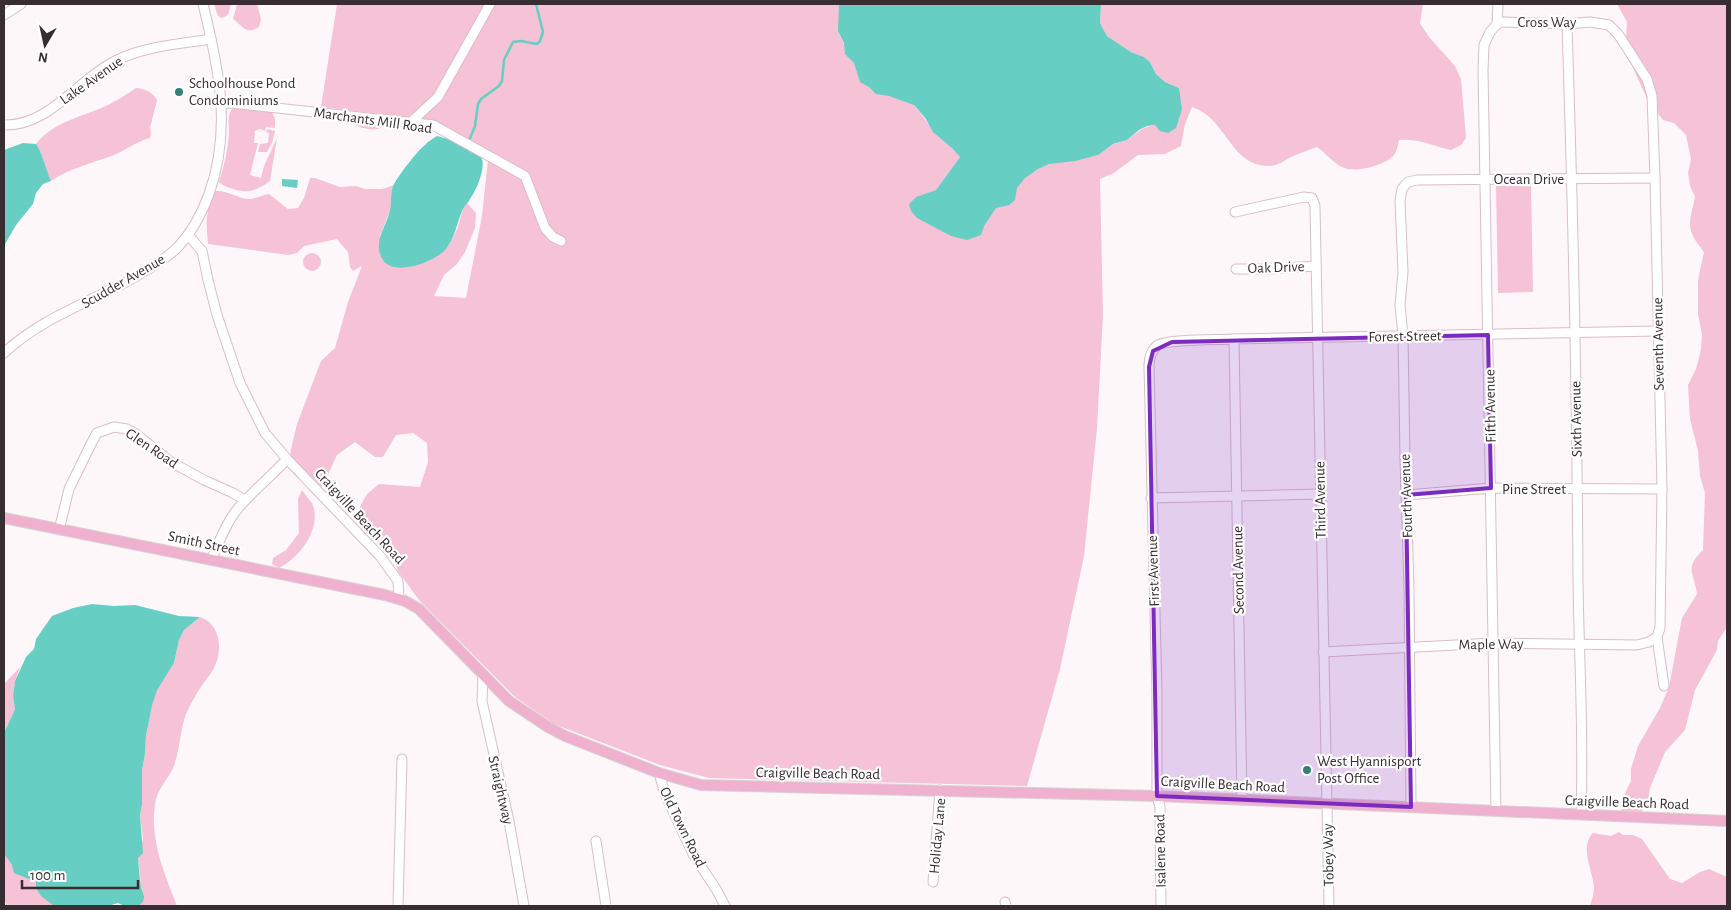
<svg xmlns="http://www.w3.org/2000/svg" width="1731" height="910" viewBox="0 0 1731 910" font-family="'Alegreya Sans',sans-serif">
<style>
.green{fill:#f5c2d6}
.water{fill:#67cec3}
.lines{fill:none;stroke-linecap:round;stroke-linejoin:round}
.stream{stroke:#67cec3;stroke-width:2.5}
.minor-casing{stroke:#dabec8;stroke-width:11}
.major-casing{stroke:#d7d5d6;stroke-width:12}
.minor{stroke:#fff;stroke-width:9}
.major{stroke:#efb1cd;stroke-width:10}
.marked{fill:#7b2cbf;fill-opacity:0.2;stroke:#7b2cbf;stroke-width:4;stroke-linejoin:round}
.poi-dot{fill:#387f77;stroke:#fff;stroke-width:2}
.labels{text-anchor:middle;stroke-width:4.5;stroke-linejoin:round;paint-order:stroke}
.street-label{font-size:15px;fill:#382d31;stroke:#fff}
.poi-label{font-size:15px;fill:#382d31;stroke:#fff;text-anchor:start}
</style>
<rect width="100%" height="100%" fill="#fdf7fa"/>
<!-- green -->
<g class="green">
<path d="M214,4H231L228,15L222,18L218,16Z"/>
<path d="M237,4H257L261,19L259,27C246,36 242,25 233,19Z"/>
<path d="M337,4H843L839,33L844,44L914,105L928,123L951,139L960,157L936,190L932,191L1014,184L1036,168L1127,140C1137,133 1143,126 1156,125L1179,88L1165,82L1156,74L1150,62L1144,57L1131,52L1107,36L1100,23L1101,4H1423L1420,23L1429,37L1455,66L1461,79L1466,138L1461,145L1451,150C1433,146 1418,138 1399,140C1398,145 1397,151 1394,155C1386,165 1354,174 1342,167C1333,163 1326,153 1317,147C1308,150 1300,153 1291,157C1285,160 1277,166 1270,166C1230,167 1227,118 1192,107L1185,124L1181,146L1165,154L1138,155L1114,173L1100,179L1103,315L1097,428L1084,556L1060,669L1027,786L709,778L660,765L554,724L515,697L419,600L398,571L395,563L362,527L355,516L367,494L379,484L420,487L428,462L427,443L413,433L396,435L383,457H375L355,442L337,455L322,487L290,457L291,449L297,424L321,361L335,348L348,302L362,266L353,271L350,267L348,252L337,239L304,246L297,253L288,255L208,244C206,218 205,215 215,191C227,190 237,198 249,199C255,199 262,195 269,194L288,209L298,208L304,198L310,178H315L340,187L356,186L365,189H382L394,185L390,210L380,236L449,245L458,227L463,209L467,203L476,213L475,228L465,252L457,264L444,275L434,296L466,298L482,216L488,160L436,129L413,124L397,116L321,107Z"/>
<path d="M1617,4H1727V627L1718,641L1717,650L1695,690L1685,730L1665,752L1650,788L1647,805L1638,816L1621,811L1626,791L1631,781V769L1638,746L1660,708L1669,687L1682,618L1697,594C1694,572 1684,568 1703,550L1705,493L1700,476L1698,451L1690,419L1688,385L1696,369L1701,349L1702,334L1698,315V280L1704,252C1685,228 1689,225 1695,197L1690,186L1688,173L1691,159L1686,135L1674,123L1663,120L1648,101L1630,61L1626,39L1627,22Z"/>
<path d="M136,88C144,88 154,93 157,100L150,128L151,132L150,138C137,141 126,150 114,155C93,163 70,168 51,181C45,169 43,155 36,144C55,120 84,117 110,104C120,99 128,93 136,88Z"/>
<path d="M239,107L271,111L275,118V128L266,127L265,131L260,129L255,131L254,143H258L250,175L261,178L264,166L277,138L270,181C258,190 248,194 233,189C228,187 223,186 219,182C224,166 228,150 229,132C229,124 227,115 232,109Z"/>
<path d="M345,118L384,123L385,124C376,136 357,125 346,122L344,120Z"/>
<path d="M267,129L275,131L272,143L267,152H258L260,144L268,143L269,133L266,132Z"/>
<path d="M1531,185L1533,292L1498,293L1496,186Z"/>
<circle cx="312" cy="262" r="9"/>
<path d="M302,490C305,495 309,499 312,503C323,527 300,558 279,568L272,564L273,558L286,550L299,533L298,499Z"/>
<path d="M200,617C221,624 223,651 214,668C211,674 206,679 203,684C196,693 191,704 186,714C180,730 180,749 174,766C169,778 159,787 156,799C148,837 164,872 177,906H136L141,903L144,895L141,886L138,858L143,839L140,815L142,805V770L145,754L146,736L152,706L156,690L174,663L179,640L184,630Z"/>
<path d="M20,667L15,681L13,696L15,709L4,733V684Z"/>
<path d="M1619,832L1623,835H1633L1642,839L1670,879L1682,883L1700,872L1709,869L1727,877V906H1590C1592,900 1594,893 1594,887C1593,871 1579,846 1593,833L1611,836Z"/>
<path d="M4,854L12,865L33,877L54,906H7L4,900Z"/>
</g>
<!-- water -->
<g class="water">
<path d="M839,4H1101L1100,23L1107,36L1131,52L1144,57L1150,62L1156,74L1165,82L1179,88L1182,109L1176,128L1168,133L1160,131L1155,125L1147,126L1139,130L1127,140L1113,144L1098,155L1075,161L1049,164L1038,169L1025,178L1017,188L1015,200L1009,205L996,208L984,226L981,235L967,240L951,236L917,218L911,211L909,204L916,197L936,190L960,157L953,149L933,132L926,119L914,105L889,96L876,94L869,87L860,82L854,63L845,54L844,43L838,31Z"/>
<path d="M437,136C448,139 476,147 481,157C487,166 476,191 470,199C468,203 465,205 463,209C457,222 455,239 445,250C434,262 394,277 383,260C372,242 386,228 390,210C392,202 390,192 394,184C399,175 417,151 425,145C428,141 433,139 437,136Z"/>
<path d="M23,143L36,144C42,152 46,170 51,181L43,184L36,193L33,204L16,225L4,246V150Z"/>
<path d="M282,179L298,180L297,188L282,186Z"/>
<path d="M92,604L114,606L135,605L179,616L200,617L184,630L179,640L174,663L157,690L152,706L146,736L145,754L142,770V805L140,815L143,853L138,858C139,867 139,876 141,886C141,889 144,893 144,897C144,910 125,907 118,903L108,906H54L41,896L36,888V882L33,877L29,879L14,873L12,865L4,854V733L15,709L13,696L15,681L26,657L34,649L36,639L52,616L73,608Z"/>
</g>
<g class="lines">
<!-- stream -->
<path class="stream" d="M468,143L475,126L478,104L481,99L499,86L502,81L504,60L513,42L521,41L537,44L540,41L543,32L536,4"/>
<!-- minor casing -->
<g class="minor-casing">
<g id="minor">
<path d="M4,15L21,4"/>
<path d="M1497,24L1502,22L1567,24L1590,22L1609,25L1618,34L1647,79L1652,96L1655,178L1662,489L1660,628L1657,637L1664,686"/>
<path d="M1567,24C1573,209 1577,395 1578,581C1579,659 1584,737 1581,815"/>
<path d="M222,104L231,103L433,125L525,176L545,228L553,237L561,241"/>
<path d="M411,122L438,97L490,4"/>
<path d="M4,125C50,126 77,80 115,61C144,46 180,44 211,39"/>
<path d="M1235,212L1304,197L1312,198L1315,206L1329,906"/>
<path d="M188,235L202,251L208,280L217,315L240,383L265,433L287,459L380,556L398,581L399,599"/>
<path d="M1236,269H1270L1316,266"/>
<path d="M1234,339L1242,800"/>
<path d="M4,353C41,318 91,302 135,277C151,268 166,259 178,247C192,232 202,213 209,194C232,129 219,69 203,4"/>
<path d="M1406,495L1491,488L1662,489"/>
<path d="M1151,498L1320,494"/>
<path d="M59,530L69,489L92,442L97,433L114,427L127,429L136,434L171,462L204,480L233,493L245,500"/>
<path d="M211,560C218,545 224,528 233,515C246,496 271,477 287,459"/>
<path d="M1323,652L1493,643L1637,645L1649,642L1657,637"/>
<path d="M483,674L482,701L509,821L524,906"/>
<path d="M659,773L665,794L693,854L716,889L725,906"/>
<path d="M1411,807L1409,589L1405,458L1403,336L1400,305L1403,272L1400,201L1402,189L1408,182L1417,180L1655,178"/>
<path d="M1496,811L1483,70L1484,45L1490,32L1497,24L1498,4"/>
<path d="M596,841L606,906"/>
<path d="M933,882L940,790"/>
<path d="M1005,902L1006,906"/>
<path d="M398,906L402,759"/>
<path d="M1161,906L1160,807L1157,796V694L1149,367C1149,358 1151,350 1158,345C1169,339 1219,340 1234,339L1658,331"/>
</g>
</g>
<!-- major casing -->
<g class="major-casing">
<path id="major" d="M4,518L385,595L405,601L419,609L509,701L548,727L565,736L659,773L701,785L1157,796L1727,821"/>
</g>
<!-- minor -->
<use href="#minor" class="minor"/>
<!-- major -->
<use href="#major" class="major"/>
</g>
<!-- marked area -->
<path class="marked" d="M1488,335L1491,488L1406,495L1411,807L1157,796L1149,367L1153,351L1172,342Z"/>
<!-- markers -->
<g class="poi-dot">
<circle cx="179" cy="92" r="5"/>
<circle cx="1307" cy="770" r="5"/>
</g>
<g class="labels">
<!-- street labels -->
<g class="street-label">
<text x="1547" y="27">Cross Way</text>
<text transform="translate(91 80) rotate(-35)" y="5">Lake Avenue</text>
<text transform="translate(373 120) rotate(8)" y="5">Marchants Mill Road</text>
<text x="1529" y="184">Ocean Drive</text>
<text transform="translate(1276 267) rotate(-2)" y="5">Oak Drive</text>
<text transform="translate(123 281) rotate(-30)" y="5">Scudder Avenue</text>
<text transform="translate(1405 336) rotate(-1)" y="5">Forest Street</text>
<text transform="translate(1658 344) rotate(-91)" y="5">Seventh Avenue</text>
<text transform="translate(1490 406) rotate(-91)" y="5">Fifth Avenue</text>
<text transform="translate(1576 419) rotate(-91)" y="5">Sixth Avenue</text>
<text transform="translate(152 448) rotate(34)" y="5">Glen Road</text>
<text x="1534" y="494">Pine Street</text>
<text transform="translate(1406 496) rotate(-92)" y="5">Fourth Avenue</text>
<text transform="translate(1320 500) rotate(-91)" y="5">Third Avenue</text>
<text transform="translate(360 516) rotate(47)" y="5">Craigville Beach Road</text>
<text transform="translate(204 543) rotate(12)" y="5">Smith Street</text>
<text transform="translate(1238 570) rotate(-91)" y="5">Second Avenue</text>
<text transform="translate(1153 571) rotate(-92)" y="5">First Avenue</text>
<text transform="translate(1491 644) rotate(-1)" y="5">Maple Way</text>
<text transform="translate(818 773) rotate(1)" y="5">Craigville Beach Road</text>
<text transform="translate(1223 784) rotate(3)" y="5">Craigville Beach Road</text>
<text transform="translate(501 790) rotate(77)" y="5">Straightway</text>
<text transform="translate(1627 802) rotate(2)" y="5">Craigville Beach Road</text>
<text transform="translate(683 827) rotate(64)" y="5">Old Town Road</text>
<text transform="translate(937 836) rotate(-85)" y="5">Holiday Lane</text>
<text transform="translate(1160 851) rotate(-91)" y="5">Isalene Road</text>
<text transform="translate(1328 855) rotate(-91)" y="5">Tobey Way</text>
</g>
<!-- poi labels -->
<g class="poi-label">
<text x="189" y="88">Schoolhouse Pond<tspan x="189" dy="17">Condominiums</tspan></text>
<text x="1317" y="766">West Hyannisport<tspan x="1317" dy="17">Post Office</tspan></text>
</g>
</g>
<!-- border -->
<rect width="1731" height="910" fill="none" stroke="#382d31" stroke-width="10"/>
<!-- north arrow -->
<g transform="translate(45 45) rotate(189)" stroke="#ffffff" stroke-width="4" paint-order="stroke">
<path d="M0-4L9 19L0 12L-9 19Z" fill="#382d31"/>
<text y="-8" font-size="14" font-weight="bold" text-anchor="middle" fill="#382d31">N</text>
</g>
<!-- scale -->
<path d="M22 880v8h116v-8" fill="none" stroke="#382d31" stroke-width="2.5"/>
<text x="30" y="880" font-size="15" fill="#382d31" stroke="#ffffff" stroke-width="4" paint-order="stroke">100 m</text>
</svg>
